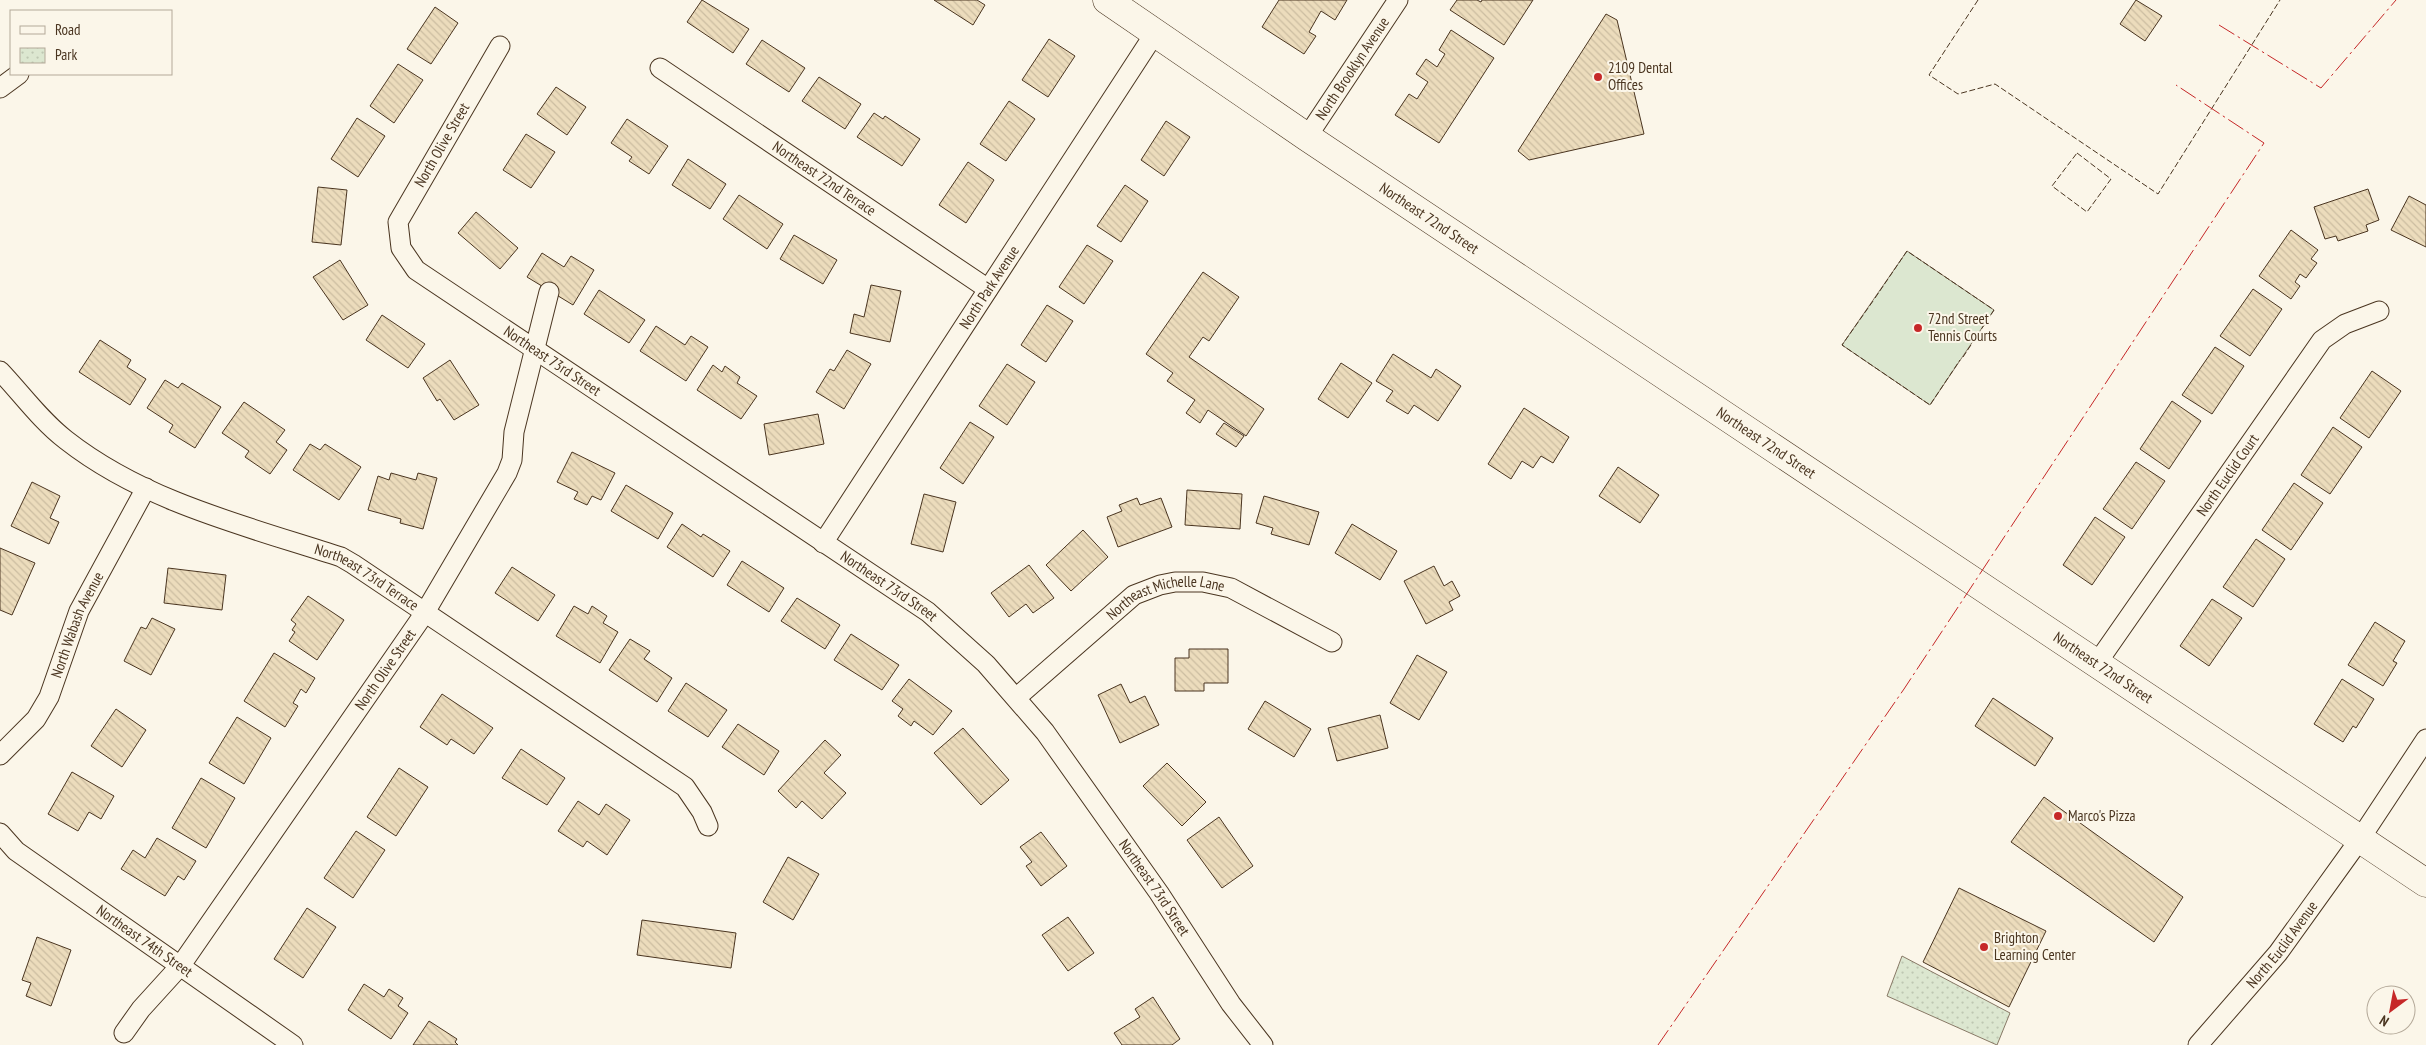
<svg xmlns="http://www.w3.org/2000/svg" width="2426" height="1045" viewBox="0 0 2426 1045" font-family="'PT Sans Narrow',sans-serif">
<style>
.grass{fill:#dce7d0;stroke:#887966}
.park{fill:url(#park-dots);stroke:#887966}
.building{fill:url(#building-back-hatch);stroke:#4a3520}
.lines{fill:none;stroke-linecap:round;stroke-linejoin:round}
.street-casing{stroke:#4a3520;stroke-width:21}
.secondary-casing{stroke:#4a3520;stroke-width:29}
.street{stroke:#fbf6e9;stroke-width:19}
.secondary{stroke:#fbf6e9;stroke-width:28}
.fence{stroke:#4a3520;stroke-width:1;stroke-dasharray:6 2.5;stroke-linecap:butt}
.power{stroke:#c62828;stroke-width:1;stroke-dasharray:18 4 2.5 4;stroke-linecap:butt}
.poi-dot{fill:#c62828;stroke:#fbf6e9;stroke-width:2}
.labels{text-anchor:middle;stroke-width:4;stroke-linejoin:round;paint-order:stroke}
.street-label{font-size:15px;fill:#4a3520;stroke:#fbf6e9}
.poi-label{font-size:15px;fill:#4a3520;stroke:#fbf6e9;text-anchor:start}
</style>
<defs>
<pattern id="park-dots" width="8" height="8" patternUnits="userSpaceOnUse" patternTransform="scale(1.25)"><rect width="8" height="8" fill="#dce7d0"/><path d="M2 2h.1M6 6h.1" fill="none" stroke="#bec7b2" stroke-width="1.8" stroke-linecap="round"/></pattern>
<pattern id="building-back-hatch" width="6" height="6" patternUnits="userSpaceOnUse" patternTransform="scale(1.25)"><rect width="6" height="6" fill="#ecdcbc"/><path d="M-1 5l2 2M0 0l6 6M5-1l2 2" fill="none" stroke="#ccbda1"/></pattern>
</defs>
<rect width="100%" height="100%" fill="#fbf6e9"/>
<!-- grass -->
<path class="grass" d="M1907,251L1994,310L1930,405L1842,345Z"/>
<!-- park -->
<path class="park" d="M1902,956L2010,1013L1997,1045L1887,996Z"/>
<!-- building -->
<g class="building">
<path d="M702,0L749,29L733,53L687,22Z"/>
<path d="M934,0H977L985,5L973,25Z"/>
<path d="M1279,0H1347L1335,20L1321,11L1309,32L1316,36L1304,54L1262,27Z"/>
<path d="M1457,0H1477L1481,2L1482,0H1533L1504,45L1450,10Z"/>
<path d="M2136,0L2162,16L2145,41L2120,24Z"/>
<path d="M435,7L458,23L431,64L407,49Z"/>
<path d="M1606,14L1617,20L1644,134L1529,160L1518,151Z"/>
<path d="M1451,30L1494,58L1439,143L1395,115L1409,94L1417,99L1428,82L1416,74L1426,59L1437,67L1445,54L1439,50Z"/>
<path d="M1049,39L1075,56L1048,97L1022,80Z"/>
<path d="M762,40L805,68L789,92L746,64Z"/>
<path d="M398,64L423,80L394,123L370,106Z"/>
<path d="M819,77L861,104L845,129L802,101Z"/>
<path d="M556,87L586,107L567,135L537,114Z"/>
<path d="M1009,101L1035,119L1006,161L980,144Z"/>
<path d="M874,113L883,119L885,116L920,139L902,166L857,137Z"/>
<path d="M357,118L385,136L358,177L331,159Z"/>
<path d="M627,119L668,146L649,174L629,161L632,157L611,143Z"/>
<path d="M1166,121L1190,137L1164,176L1141,160Z"/>
<path d="M526,134L555,152L531,188L503,170Z"/>
<path d="M688,159L726,184L710,209L672,185Z"/>
<path d="M968,162L994,180L966,223L939,205Z"/>
<path d="M1125,185L1148,201L1121,242L1097,226Z"/>
<path d="M318,187L347,190L341,245L312,242Z"/>
<path d="M2368,189L2379,220L2366,225L2368,231L2338,241L2336,236L2325,239L2314,207Z"/>
<path d="M739,195L783,224L767,249L723,219Z"/>
<path d="M2409,196L2426,205V247L2391,230Z"/>
<path d="M476,212L518,248L500,269L458,233Z"/>
<path d="M2291,230L2318,250L2311,259L2317,263L2306,278L2300,274L2295,282L2300,286L2291,299L2259,276Z"/>
<path d="M794,235L837,260L823,284L780,259Z"/>
<path d="M1087,245L1113,261L1084,304L1059,287Z"/>
<path d="M542,253L564,267L571,256L594,270L573,305L527,277Z"/>
<path d="M340,260L368,305L343,320L313,277Z"/>
<path d="M1203,272L1239,297L1209,341L1203,337L1189,357L1264,409L1246,436L1208,410L1200,423L1186,413L1195,400L1167,381L1173,373L1146,354Z"/>
<path d="M871,285L901,291L890,342L850,333L854,314L864,317Z"/>
<path d="M2253,289L2282,309L2250,356L2220,336Z"/>
<path d="M599,290L645,320L629,343L584,314Z"/>
<path d="M1047,305L1073,321L1046,362L1021,345Z"/>
<path d="M382,315L425,344L408,368L366,340Z"/>
<path d="M656,326L685,345L691,336L708,347L686,381L640,351Z"/>
<path d="M100,340L131,360L127,367L146,379L130,405L79,372Z"/>
<path d="M2215,347L2244,366L2212,414L2182,395Z"/>
<path d="M847,350L871,364L844,409L816,392L830,369L834,371Z"/>
<path d="M1393,354L1431,378L1436,369L1461,386L1438,421L1414,405L1408,414L1386,401L1393,391L1376,381Z"/>
<path d="M450,360L479,405L454,420L440,399L437,401L423,378Z"/>
<path d="M1341,363L1372,383L1348,418L1318,399Z"/>
<path d="M1007,364L1035,382L1007,425L979,406Z"/>
<path d="M713,365L722,372L725,366L740,377L737,383L757,396L741,419L697,390Z"/>
<path d="M2372,371L2401,391L2369,438L2340,418Z"/>
<path d="M165,380L178,388L182,383L221,407L195,448L169,432L173,425L147,408Z"/>
<path d="M2172,401L2201,421L2169,469L2140,449Z"/>
<path d="M244,402L285,430L276,442L287,450L270,474L245,457L249,451L222,433Z"/>
<path d="M1524,408L1569,437L1553,463L1541,456L1533,468L1522,461L1511,479L1488,464Z"/>
<path d="M818,414L824,444L769,455L764,424Z"/>
<path d="M970,422L994,437L963,484L940,468Z"/>
<path d="M1224,423L1244,436L1236,447L1216,434Z"/>
<path d="M2333,427L2362,447L2330,494L2301,475Z"/>
<path d="M310,444L320,450L325,444L361,467L339,500L293,470Z"/>
<path d="M572,452L615,473L601,500L592,496L587,505L574,499L578,492L557,482Z"/>
<path d="M2136,462L2165,481L2132,529L2103,509Z"/>
<path d="M1618,467L1659,495L1640,523L1599,496Z"/>
<path d="M391,473L416,480L418,473L437,478L423,529L400,523L401,519L368,510L378,476L389,480Z"/>
<path d="M32,482L60,496L50,518L59,522L49,544L11,526Z"/>
<path d="M2294,483L2323,503L2291,550L2262,530Z"/>
<path d="M626,485L673,513L658,539L611,511Z"/>
<path d="M1187,490L1242,494L1240,529L1185,525Z"/>
<path d="M924,494L956,502L943,552L911,544Z"/>
<path d="M1264,496L1319,512L1309,545L1271,534L1273,528L1256,523Z"/>
<path d="M1137,498L1140,505L1161,498L1172,527L1118,547L1107,517L1122,511L1119,505Z"/>
<path d="M2095,517L2125,537L2092,585L2063,565Z"/>
<path d="M682,524L701,537L703,534L730,551L713,577L667,547Z"/>
<path d="M1352,524L1397,551L1380,580L1335,553Z"/>
<path d="M1083,530L1108,557L1071,591L1046,565Z"/>
<path d="M2256,539L2285,559L2253,607L2223,587Z"/>
<path d="M0,548L35,563L12,615L0,610Z"/>
<path d="M742,561L784,588L769,612L727,585Z"/>
<path d="M1029,565L1054,598L1033,613L1026,604L1009,617L991,593Z"/>
<path d="M1434,566L1444,586L1452,581L1460,596L1449,602L1453,610L1426,624L1404,581Z"/>
<path d="M512,567L555,595L538,621L495,593Z"/>
<path d="M168,568L226,575L222,610L164,603Z"/>
<path d="M308,596L344,620L317,660L289,641L295,632L292,630L296,624L291,620Z"/>
<path d="M797,598L840,625L825,649L781,621Z"/>
<path d="M2212,599L2242,618L2209,666L2180,646Z"/>
<path d="M574,606L588,614L592,606L607,616L603,623L618,632L600,663L556,636Z"/>
<path d="M152,618L175,629L151,675L124,661L141,627L146,629Z"/>
<path d="M2375,622L2405,641L2393,661L2397,663L2383,686L2348,665Z"/>
<path d="M851,634L899,665L882,690L834,660Z"/>
<path d="M630,639L650,651L644,659L672,678L657,702L609,670Z"/>
<path d="M1189,649H1228V683H1204V691H1175V658H1189Z"/>
<path d="M274,653L315,678L306,693L301,689L293,703L298,706L285,727L244,701Z"/>
<path d="M1417,655L1447,672L1419,720L1390,703Z"/>
<path d="M909,679L952,711L933,735L914,721L911,726L898,716L903,709L892,701Z"/>
<path d="M2342,679L2374,699L2356,728L2353,726L2343,742L2314,724Z"/>
<path d="M686,683L727,710L708,737L668,711Z"/>
<path d="M1121,684L1130,703L1145,696L1159,725L1120,743L1098,695Z"/>
<path d="M442,694L493,728L474,754L451,739L447,745L420,727Z"/>
<path d="M1993,698L2053,738L2035,766L1975,726Z"/>
<path d="M1265,701L1311,729L1294,757L1248,729Z"/>
<path d="M116,709L146,730L122,767L91,746Z"/>
<path d="M1380,715L1388,748L1337,761L1328,728Z"/>
<path d="M237,717L271,738L244,784L209,763Z"/>
<path d="M738,724L779,751L764,775L722,747Z"/>
<path d="M963,728L1009,780L981,805L934,753Z"/>
<path d="M825,740L841,755L824,773L846,793L822,819L802,801L796,808L778,791Z"/>
<path d="M521,749L565,778L547,805L502,778Z"/>
<path d="M1167,763L1206,802L1182,826L1143,786Z"/>
<path d="M399,768L428,787L396,836L367,817Z"/>
<path d="M72,772L114,796L101,819L89,812L78,831L48,814Z"/>
<path d="M201,778L235,798L206,848L172,828Z"/>
<path d="M2044,797L2183,897L2154,942L2011,842Z"/>
<path d="M578,801L599,815L606,804L630,820L607,855L587,841L583,847L558,831Z"/>
<path d="M1219,817L1253,866L1222,888L1187,840Z"/>
<path d="M356,831L385,850L353,898L324,878Z"/>
<path d="M1041,832L1067,866L1041,886L1026,866L1032,862L1020,847Z"/>
<path d="M157,838L196,861L184,880L178,876L165,896L121,869L133,850L145,858Z"/>
<path d="M788,857L819,874L793,920L763,902Z"/>
<path d="M1959,888L2046,931L2009,1007L1923,962Z"/>
<path d="M307,908L336,927L303,978L274,959Z"/>
<path d="M1068,917L1094,953L1068,971L1042,935Z"/>
<path d="M642,920L736,933L731,968L637,955Z"/>
<path d="M37,937L71,950L51,1006L26,996L31,983L22,980Z"/>
<path d="M364,984L384,997L389,989L403,998L398,1006L408,1013L391,1039L348,1010Z"/>
<path d="M1153,997L1180,1039L1172,1045H1122L1114,1033L1140,1017L1135,1009Z"/>
<path d="M429,1021L457,1039L455,1042L458,1045H413Z"/>
</g>
<g class="lines">
<!-- street casing -->
<g class="street-casing">
<g id="street">
<path id="s1" d="M500,46L398,222L401,248L416,270L928,612L986,664L1045,732L1159,893L1231,1004L1263,1045"/>
<path id="s2" d="M660,68L988,289"/>
<path d="M0,88L19,74"/>
<path id="s3" d="M1307,137L1398,0"/>
<path id="s4" d="M0,371C21,393 41,421 66,440C145,502 246,526 341,557L353,564L685,787L702,812L708,826"/>
<path id="s5" d="M823,543L1155,33"/>
<path id="s6" d="M2097,663L2322,340L2345,324L2379,311"/>
<path id="s7" d="M1017,697L1134,595L1160,585L1175,582H1203L1231,588L1332,642"/>
<path id="s8" d="M0,755L36,719L49,697L79,611L146,488"/>
<path id="s9" d="M0,833L16,851L293,1045"/>
<path id="s10" d="M124,1033L141,1009L181,965L424,614L507,473L512,460L514,432L549,292"/>
<path id="s11" d="M2198,1045L2278,953L2360,839L2426,739"/>
</g>
</g>
<!-- secondary casing -->
<g class="secondary-casing">
<g id="secondary">
<path id="s12" d="M1107,0L1307,137L2426,883"/>
</g>
</g>
<!-- street -->
<use href="#street" class="street"/>
<!-- secondary -->
<use href="#secondary" class="secondary"/>
<!-- fence -->
<g class="fence">
<path d="M1978,0L1929,75L1958,94L1995,84L2158,194L2280,0"/>
<path d="M2077,153L2111,179L2087,212L2052,186Z"/>
<path d="M1875,298L1907,251L1994,310L1963,357"/>
<path d="M1873,301L1842,345L1930,405L1960,360"/>
</g>
<!-- power -->
<g class="power">
<path d="M2219,25L2321,88L2396,0"/>
<path d="M1658,1045L1904,689L2264,143L2176,85"/>
</g>
</g>
<!-- markers -->
<g class="poi-dot">
<circle cx="1598" cy="77" r="5"/>
<circle cx="1918" cy="328" r="5"/>
<circle cx="2058" cy="816" r="5"/>
<circle cx="1984" cy="947" r="5"/>
</g>
<g class="labels">
<!-- street labels -->
<g class="street-label">
<text dy="5" stroke="none"><textPath href="#s3" startOffset="82">North Brooklyn Avenue</textPath></text>
<text transform="translate(442 145) rotate(-60)" y="5">North Olive Street</text>
<text dy="5" stroke="none"><textPath href="#s2" startOffset="198">Northeast 72nd Terrace</textPath></text>
<text dy="5" stroke="none"><textPath href="#s12" startOffset="389">Northeast 72nd Street</textPath></text>
<text dy="5" stroke="none"><textPath href="#s5" startOffset="305">North Park Avenue</textPath></text>
<text dy="5" stroke="none"><textPath href="#s1" startOffset="420">Northeast 73rd Street</textPath></text>
<text dy="5" stroke="none"><textPath href="#s12" startOffset="794">Northeast 72nd Street</textPath></text>
<text dy="5" stroke="none"><textPath href="#s6" startOffset="229">North Euclid Court</textPath></text>
<text dy="5" stroke="none"><textPath href="#s4" startOffset="428">Northeast 73rd Terrace</textPath></text>
<text dy="5" stroke="none"><textPath href="#s1" startOffset="825">Northeast 73rd Street</textPath></text>
<text dy="5" stroke="none"><textPath href="#s7" startOffset="185">Northeast Michelle Lane</textPath></text>
<text dy="5" stroke="none"><textPath href="#s8" startOffset="154">North Wabash Avenue</textPath></text>
<text dy="5" stroke="none"><textPath href="#s12" startOffset="1199">Northeast 72nd Street</textPath></text>
<text dy="5" stroke="none"><textPath href="#s10" startOffset="448">North Olive Street</textPath></text>
<text dy="5" stroke="none"><textPath href="#s1" startOffset="1230">Northeast 73rd Street</textPath></text>
<text dy="5" stroke="none"><textPath href="#s9" startOffset="181">Northeast 74th Street</textPath></text>
<text dy="5" stroke="none"><textPath href="#s11" startOffset="131">North Euclid Avenue</textPath></text>
</g>
<!-- poi labels -->
<g class="poi-label">
<text x="1608" y="73">2109 Dental<tspan x="1608" dy="17">Offices</tspan></text>
<text x="1928" y="324">72nd Street<tspan x="1928" dy="17">Tennis Courts</tspan></text>
<text x="2068" y="821">Marco's Pizza</text>
<text x="1994" y="943">Brighton<tspan x="1994" dy="17">Learning Center</tspan></text>
</g>
</g>
<!-- legend -->
<rect x="10" y="10" width="162" height="65" fill="#fbf6e9" stroke="#b4a999"/>
<rect x="20" y="26" width="25" height="8" fill="#fbf6e9" stroke="#b4a999"/>
<text x="55" y="35" font-size="15" fill="#4a3520">Road</text>
<rect x="20" y="48" width="25" height="15" fill="url(#park-dots)" stroke="#b4a999"/>
<text x="55" y="60" font-size="15" fill="#4a3520">Park</text>
<!-- north arrow -->
<g transform="translate(2391 1010) rotate(212)"><circle r="24" fill="#fbf6e9" stroke="#b4a999"/>
<path d="M0-4L9 19L0 12L-9 19Z" fill="#c62828"/>
<text y="-8" font-size="14" font-weight="bold" text-anchor="middle" fill="#4a3520">N</text>
</g>
</svg>
